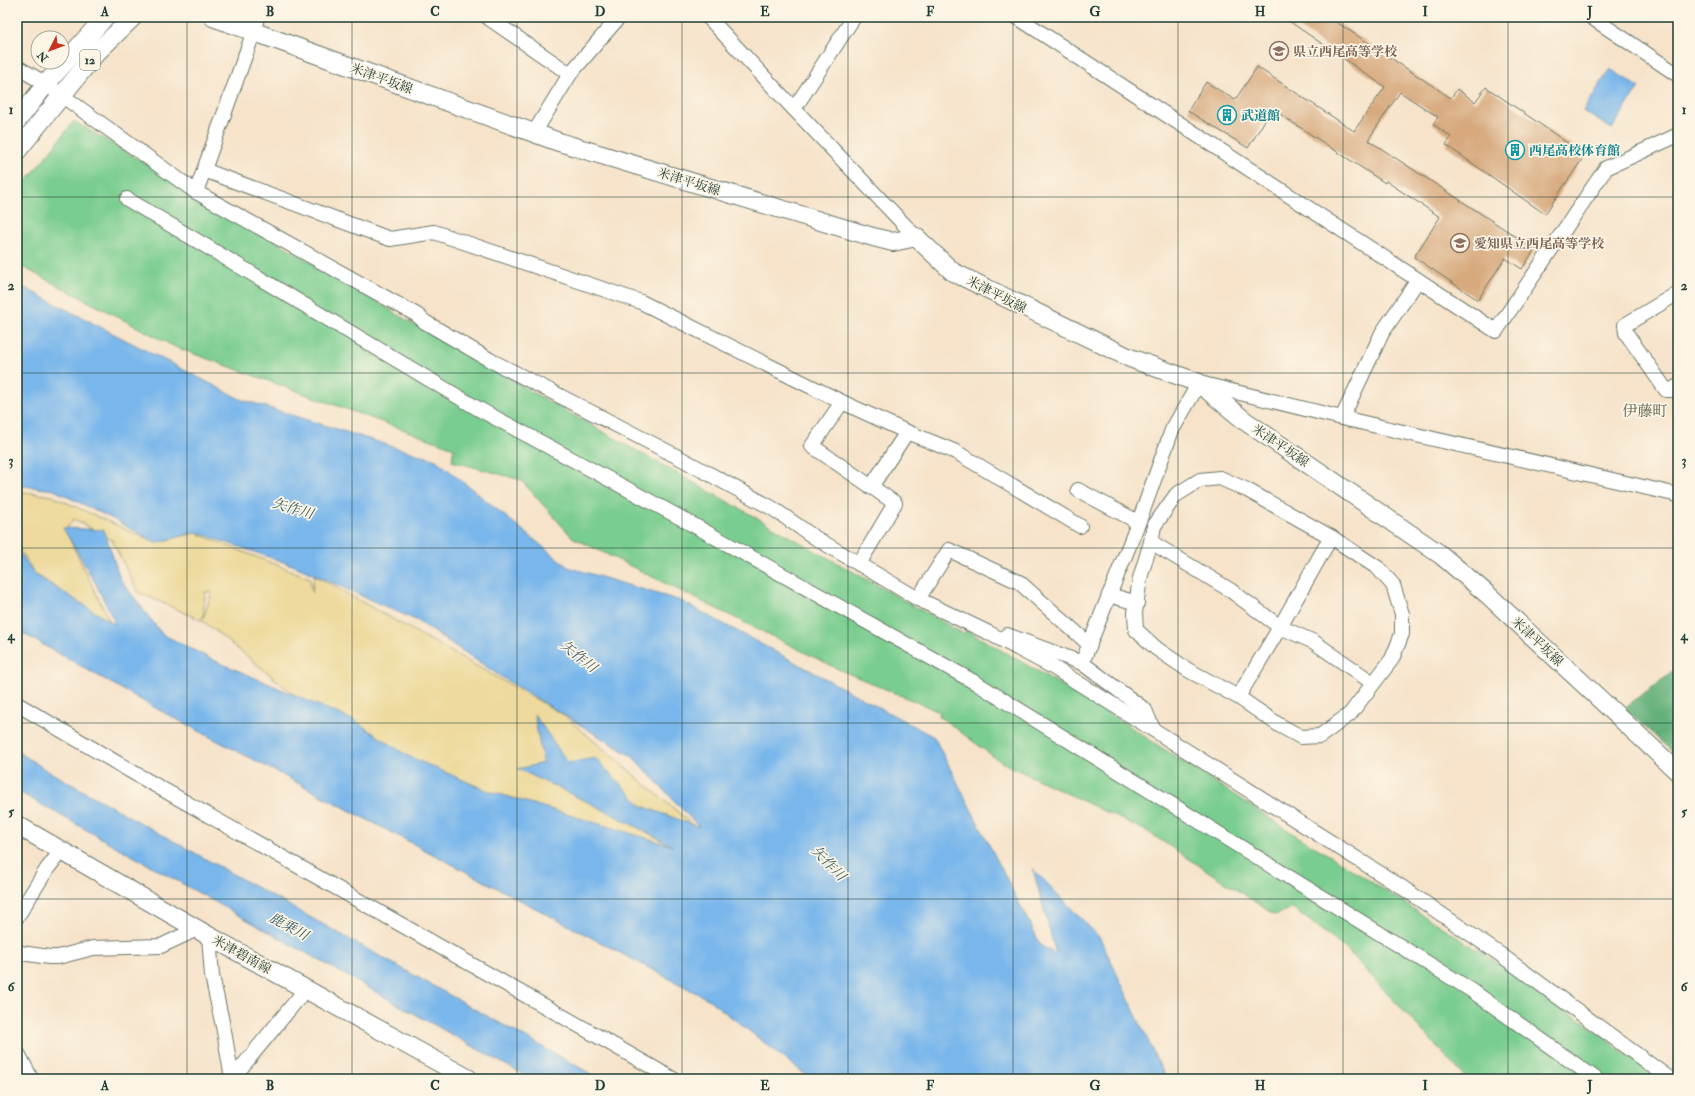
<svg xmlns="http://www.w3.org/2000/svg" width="1695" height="1096" viewBox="0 0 1695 1096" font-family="'IM FELL Double Pica','Noto Serif JP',serif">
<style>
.green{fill:#7acd90;stroke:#4c8562}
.forest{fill:#63b07a;stroke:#417657}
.sand{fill:#eeda9e;stroke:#868c69;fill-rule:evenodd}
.water{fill:#78b6eb;stroke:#4c7a90}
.building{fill:#d7a97d}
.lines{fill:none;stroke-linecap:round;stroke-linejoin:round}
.minor-casing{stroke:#6a7768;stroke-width:16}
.major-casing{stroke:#6a7768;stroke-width:20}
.minor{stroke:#fff;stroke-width:14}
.major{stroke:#fff;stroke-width:18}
.grid{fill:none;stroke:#1f3d34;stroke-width:1;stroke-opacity:0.55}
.labels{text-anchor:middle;stroke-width:3.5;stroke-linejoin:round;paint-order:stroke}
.shield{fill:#fcf5e5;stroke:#617469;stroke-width:1}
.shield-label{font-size:12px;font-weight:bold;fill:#1f3d34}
.education-label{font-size:13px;font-weight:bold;fill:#785e54;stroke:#fcf5e5;text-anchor:start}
.street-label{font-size:13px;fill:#1f3d34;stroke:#fcf5e5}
.culture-label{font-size:13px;font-weight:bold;fill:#0d838f;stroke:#fcf5e5;text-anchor:start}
.water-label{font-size:14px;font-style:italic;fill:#355b62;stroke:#fcf5e5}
.quarter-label{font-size:15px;fill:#5f634e;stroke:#fcf5e5}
.neatline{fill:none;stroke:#1f3d34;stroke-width:1.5}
.grid-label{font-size:13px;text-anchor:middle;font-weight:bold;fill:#1f3d34}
</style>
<rect width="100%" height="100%" fill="#fcf5e5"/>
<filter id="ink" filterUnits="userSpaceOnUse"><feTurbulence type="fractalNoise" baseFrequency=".025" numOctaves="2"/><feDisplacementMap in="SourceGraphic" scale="8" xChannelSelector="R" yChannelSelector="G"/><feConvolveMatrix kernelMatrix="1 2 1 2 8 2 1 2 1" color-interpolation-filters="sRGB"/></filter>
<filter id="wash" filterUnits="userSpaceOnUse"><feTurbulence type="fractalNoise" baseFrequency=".012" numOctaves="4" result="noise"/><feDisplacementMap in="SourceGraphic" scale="16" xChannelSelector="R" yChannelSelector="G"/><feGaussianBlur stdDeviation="0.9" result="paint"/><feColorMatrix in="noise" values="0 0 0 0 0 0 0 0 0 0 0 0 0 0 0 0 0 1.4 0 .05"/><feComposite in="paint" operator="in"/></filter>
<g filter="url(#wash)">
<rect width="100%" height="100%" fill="#f6e3ca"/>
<!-- green -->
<path class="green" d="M74,121L333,275L413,324L470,355L546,400L964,634L966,630L1098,706L1297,836L1337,860L1507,969L1596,1031L1659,1079H1467L1347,950L1293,908L1275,915L1148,832L1001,762L939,716L940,712L838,669L572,537L521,480L452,461L454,448L175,347L17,264V193Z"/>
<!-- forest -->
<path class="forest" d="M1678,668V757L1624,708Z"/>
<!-- sand -->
<path class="sand" d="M17,491L52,496L156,543L195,533L310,578L312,593L314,575L562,714L750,873L548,840L295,695L203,621L138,592L112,540L74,519L65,530L110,622L35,574L17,545ZM205,592H212L203,619V618Z"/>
<!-- water -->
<g class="water">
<path d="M1610,69L1639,87L1612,129L1583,111Z"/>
<path d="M17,284L240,399L436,460L568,567L681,601L934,737L1041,946L1056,954L1033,869L1100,938L1166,1079H811L708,999L159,710L17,630V549L34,574L116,625L95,582L63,528L104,530L120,579L162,634L211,659L355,721L408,756L486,790L673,846L600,808L518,769L543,763L534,714L568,763L595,758L642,806L699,827L633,757L500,676L418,621L295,566L196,532L156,543L117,521L54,490L17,485V311H20L17,307Z"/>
<path d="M17,751L46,770L600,1079H531L17,791Z"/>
</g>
<g id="blocks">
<!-- building -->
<path class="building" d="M1283,17H1329L1451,98L1457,89L1475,102L1486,87L1585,155L1545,214L1446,145L1451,137L1433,124L1438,117L1400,92L1368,140L1535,249L1522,269L1505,258L1478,300L1414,257L1440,217L1386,181L1385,183L1272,109L1248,148L1188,111L1206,82L1235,100L1257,67L1354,131L1385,87Z"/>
</g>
</g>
<g filter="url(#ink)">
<use href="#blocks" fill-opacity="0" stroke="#6a7768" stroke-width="1"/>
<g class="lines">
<!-- minor casing -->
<g class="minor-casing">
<g id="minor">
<path d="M487,17L570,74"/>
<path d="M708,17L794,109L916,237"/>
<path d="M1017,17L1496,331L1606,168L1678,135"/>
<path d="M1591,17L1678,75"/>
<path d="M17,67L46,84L196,192L417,315L425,322L490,360L680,458L772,508L814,537L918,599L989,633L1051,666L1157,732L1403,888L1501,955L1670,1079"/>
<path d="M794,109L854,17"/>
<path d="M534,133L570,74L619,17"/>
<path d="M204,170L390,239L434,232L641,302L842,402L812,446L895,503L859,564"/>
<path d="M196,192L254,31L257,17"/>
<path d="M127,199L477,408L679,517L976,683L1471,990L1596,1079"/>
<path d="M1678,293L1625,325L1626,333L1666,390H1671L1678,386"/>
<path d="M842,402L907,432L871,487"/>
<path d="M1342,418L1382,333L1418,280"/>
<path d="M907,432L956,452L1080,526"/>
<path d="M1220,478L1247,490L1331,537L1378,568L1393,585L1402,614V634L1392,659L1350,714L1320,736L1301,737L1279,725L1238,697L1188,670L1157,649L1136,630L1135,613L1140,578L1151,542L1154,526L1176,495L1200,480Z"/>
<path d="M1078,490L1138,522"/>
<path d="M1151,542L1230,590L1280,627L1314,642L1373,683"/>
<path d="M1109,595L1137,603"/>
<path d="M918,599L949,550L1019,582L1090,645"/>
<path d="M1007,635L1082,663L1145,710L1153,729"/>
<path d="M1082,663L1141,516L1172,430L1199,383L1342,418L1678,495"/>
<path d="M1238,697L1280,627L1331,537"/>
<path d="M17,704L134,773L673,1079"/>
<path d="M17,917L47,869L61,851"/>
<path d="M209,936L212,976L224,1031L232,1079"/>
<path d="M21,953L49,957H58L93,948L161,946L197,929"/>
<path d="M232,1079L306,989"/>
</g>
</g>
<!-- major casing -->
<g class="major-casing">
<g id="major">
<path d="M213,17L559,142L873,237L893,242L916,237L953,272L1130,358L1199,383L1245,421L1441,555L1487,594L1678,772"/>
<path d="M17,121L46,84L105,17"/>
<path d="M17,151L96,53L133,17"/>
<path d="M17,825L209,936L469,1079"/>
<path d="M17,1056L29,1079"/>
</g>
</g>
<!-- minor -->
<use href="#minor" class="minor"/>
<!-- major -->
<use href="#major" class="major"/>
</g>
</g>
<!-- grid -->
<path class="grid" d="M187,17V1079M352,17V1079M517,17V1079M682,17V1079M848,17V1079M1013,17V1079M1178,17V1079M1343,17V1079M1508,17V1079M17,197H1678M17,373H1678M17,548H1678M17,723H1678M17,899H1678"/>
<!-- icons -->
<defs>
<g id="school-ring" transform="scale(1)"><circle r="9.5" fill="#fcf5e5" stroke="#8d6e63" stroke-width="1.5"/><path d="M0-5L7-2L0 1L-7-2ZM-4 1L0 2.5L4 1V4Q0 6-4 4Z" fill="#8d6e63"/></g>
<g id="building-ring" transform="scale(1)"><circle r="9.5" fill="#fcf5e5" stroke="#0f9aa8" stroke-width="1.5"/><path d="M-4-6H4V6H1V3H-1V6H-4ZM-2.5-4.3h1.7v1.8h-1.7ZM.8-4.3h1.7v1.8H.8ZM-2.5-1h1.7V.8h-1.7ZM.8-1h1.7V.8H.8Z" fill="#0f9aa8"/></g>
</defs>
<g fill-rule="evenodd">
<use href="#school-ring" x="1279" y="51"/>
<use href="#building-ring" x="1227" y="115"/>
<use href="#building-ring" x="1515" y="150"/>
<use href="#school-ring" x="1460" y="243"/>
</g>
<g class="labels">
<!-- shield labels -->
<rect class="shield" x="80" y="50" width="20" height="20" rx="3"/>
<g class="shield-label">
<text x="90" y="64">12</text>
</g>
<!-- education labels -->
<g class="education-label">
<text x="1293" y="56">県立西尾高等学校</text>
<text x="1474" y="248">愛知県立西尾高等学校</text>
</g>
<!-- street labels -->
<g class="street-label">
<text transform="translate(382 78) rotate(20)" y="5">米津平坂線</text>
<text transform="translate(689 181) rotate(17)" y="5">米津平坂線</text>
<text transform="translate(997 294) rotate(27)" y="5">米津平坂線</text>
<text transform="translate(1281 445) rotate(34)" y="5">米津平坂線</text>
<text transform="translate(1538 641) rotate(43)" y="5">米津平坂線</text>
<text transform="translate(242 954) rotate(29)" y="5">米津碧南線</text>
</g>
<!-- culture labels -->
<g class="culture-label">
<text x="1241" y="120">武道館</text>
<text x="1529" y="155">西尾高校体育館</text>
</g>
<!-- water labels -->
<g class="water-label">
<text transform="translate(293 508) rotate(17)" y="5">矢作川</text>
<text transform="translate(579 656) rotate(39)" y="5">矢作川</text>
<text transform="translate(829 863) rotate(46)" y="5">矢作川</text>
<text transform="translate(289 926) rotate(29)" y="5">鹿乗川</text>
</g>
<!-- quarter labels -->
<g class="quarter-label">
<text x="1645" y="416">伊藤町</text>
</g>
</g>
<!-- margin -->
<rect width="1695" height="1096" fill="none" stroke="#fcf5e5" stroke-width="44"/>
<!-- north arrow -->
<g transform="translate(50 50) rotate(228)"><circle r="19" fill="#fcf5e5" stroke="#a4ab9e"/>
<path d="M0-3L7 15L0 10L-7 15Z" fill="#c8321e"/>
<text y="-6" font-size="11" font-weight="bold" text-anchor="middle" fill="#1f3d34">N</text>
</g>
<rect x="22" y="22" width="1651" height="1052" class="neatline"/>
<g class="grid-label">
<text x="105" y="16">A</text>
<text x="270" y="16">B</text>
<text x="435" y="16">C</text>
<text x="600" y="16">D</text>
<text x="765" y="16">E</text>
<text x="930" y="16">F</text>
<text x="1095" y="16">G</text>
<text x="1260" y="16">H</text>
<text x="1425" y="16">I</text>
<text x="1590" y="16">J</text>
<text x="11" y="114">1</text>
<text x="1684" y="114">1</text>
<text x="11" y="290">2</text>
<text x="1684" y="290">2</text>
<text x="11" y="465">3</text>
<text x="1684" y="465">3</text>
<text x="11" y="640">4</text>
<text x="1684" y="640">4</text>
<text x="11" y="816">5</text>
<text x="1684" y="816">5</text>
<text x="11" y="991">6</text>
<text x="1684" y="991">6</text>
<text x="105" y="1090">A</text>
<text x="270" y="1090">B</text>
<text x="435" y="1090">C</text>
<text x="600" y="1090">D</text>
<text x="765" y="1090">E</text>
<text x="930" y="1090">F</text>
<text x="1095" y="1090">G</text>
<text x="1260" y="1090">H</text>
<text x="1425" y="1090">I</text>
<text x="1590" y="1090">J</text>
</g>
</svg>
